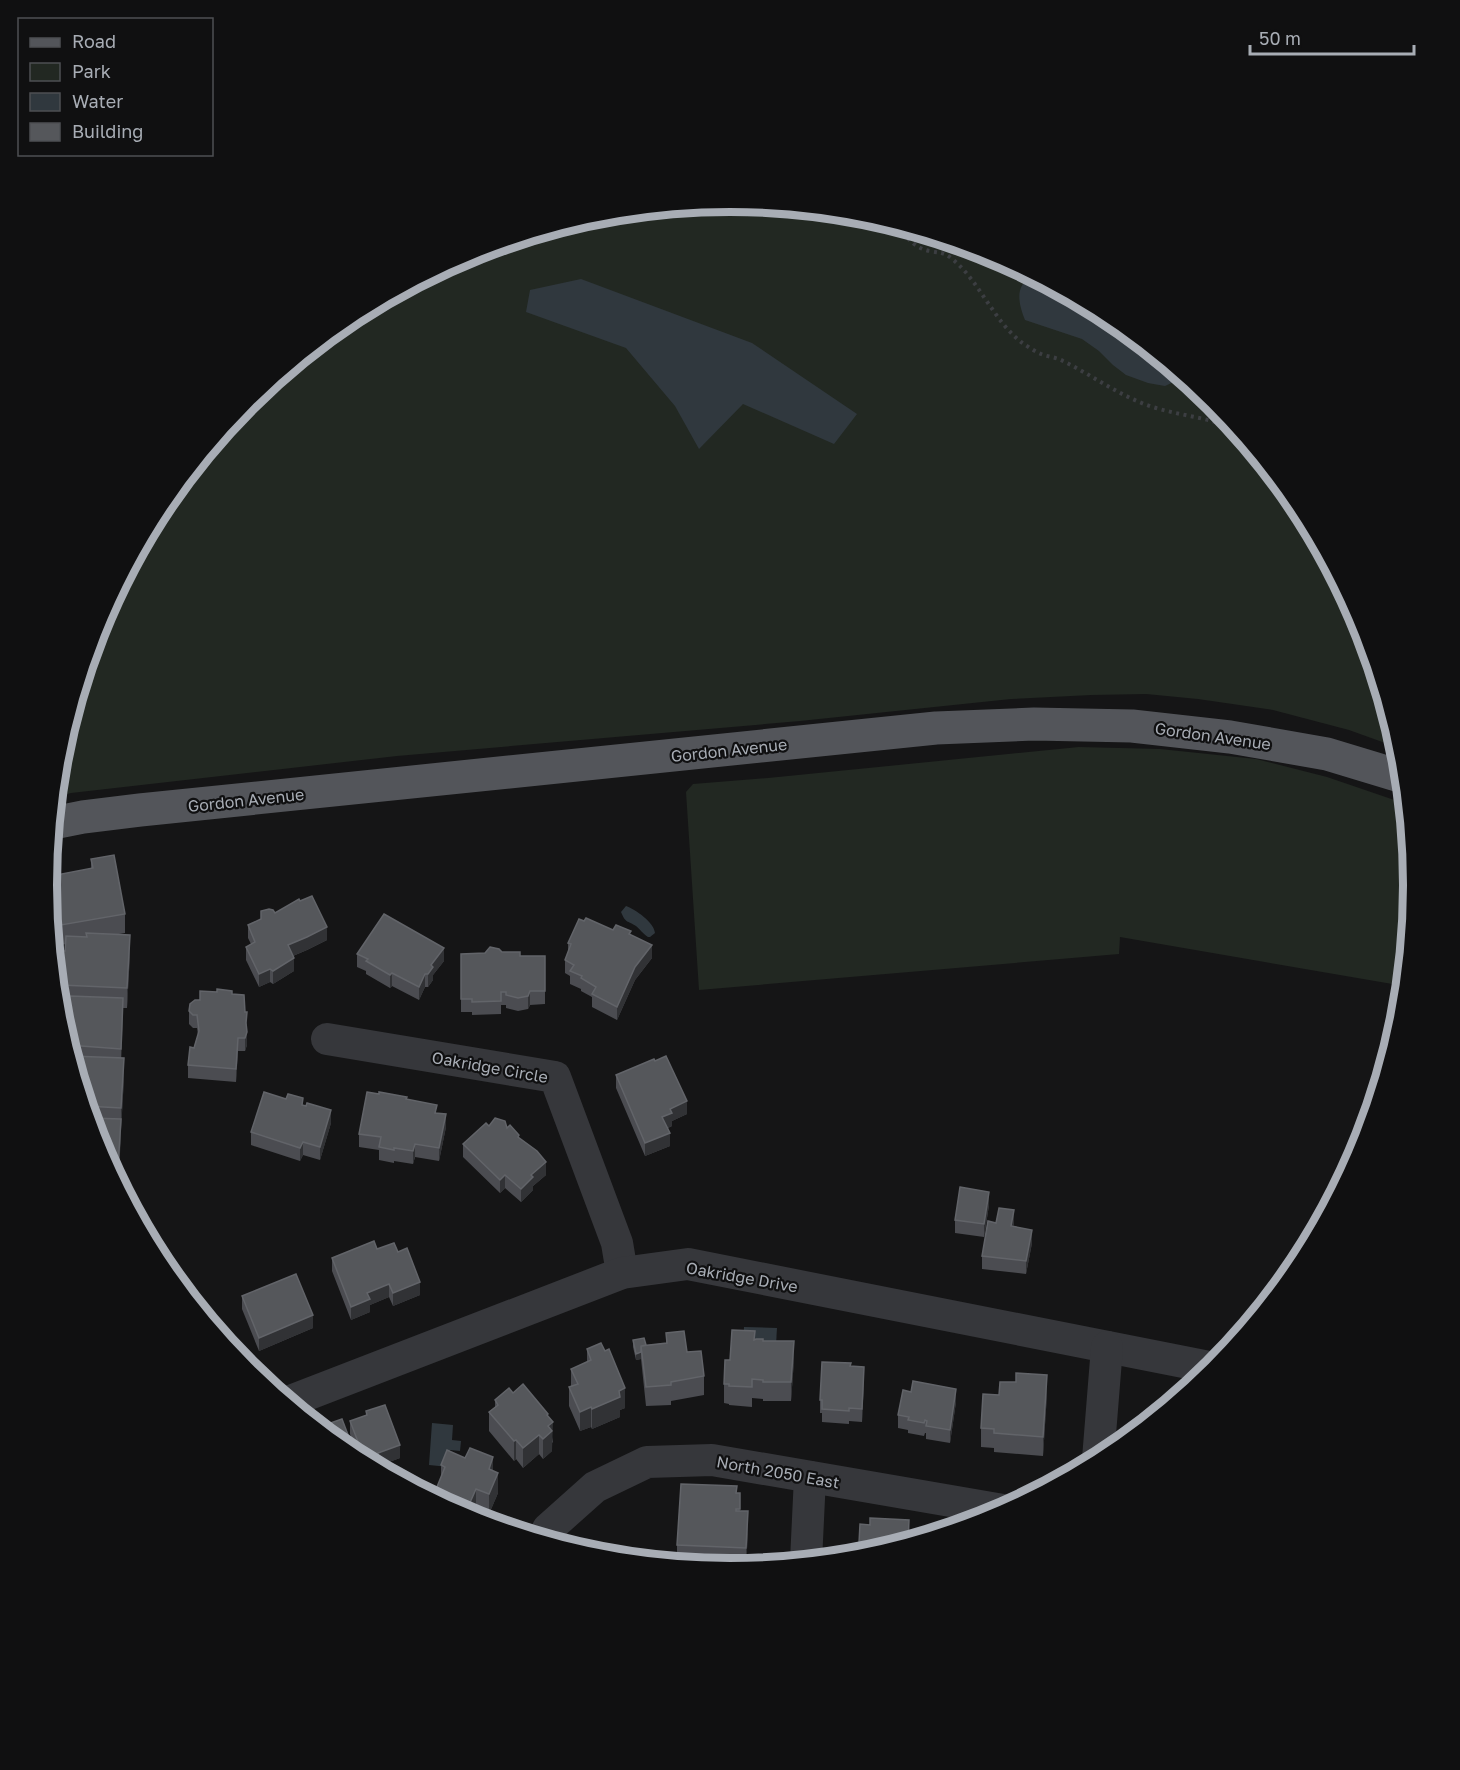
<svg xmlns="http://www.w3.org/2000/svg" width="1460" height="1770" viewBox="0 0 1460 1770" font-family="'Golos Text',sans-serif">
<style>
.green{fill:#222822}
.water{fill:#30383e}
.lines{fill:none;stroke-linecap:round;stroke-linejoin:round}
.path{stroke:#3c3e42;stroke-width:4;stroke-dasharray:3 4.5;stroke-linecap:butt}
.minor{stroke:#36373b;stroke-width:32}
.major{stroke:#53555a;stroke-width:33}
.wall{fill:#4b4c51}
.shaded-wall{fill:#313235}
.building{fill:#55575b;stroke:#626469;stroke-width:1.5}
.labels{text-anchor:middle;stroke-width:4.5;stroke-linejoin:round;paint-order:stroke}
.street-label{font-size:16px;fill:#a8adb5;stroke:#101011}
.rim{fill:none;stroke:#a8adb5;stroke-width:8}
</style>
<rect width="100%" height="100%" fill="#151516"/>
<!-- green -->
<g class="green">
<path d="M730,202L864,215L992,254L1110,317L1214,402L1298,506L1362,624L1399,748L1349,730L1273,710L1198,699L1146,694L1091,695L1011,699L800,721L397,756L71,793L55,797L60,751L99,623L162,505L247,401L351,317L469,253L597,215Z"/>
<path d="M1079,747L1160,749L1256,759L1327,777L1406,804L1413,885L1404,986L1120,937L1119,954L699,990L686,792L693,784L768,778Z"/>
</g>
<!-- water -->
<g class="water">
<path d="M1034,276C1059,289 1085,301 1109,316C1120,323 1127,335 1138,340L1184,377L1165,386L1148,383L1126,375L1113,365L1099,351L1082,339L1025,320C1019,305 1013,284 1034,276Z"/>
<path d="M581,279L752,343L857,414L834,444L743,404L699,449L675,406L626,348L526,312L530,290Z"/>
<path d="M626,906C636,910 654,922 655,933L650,937H648C642,933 640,929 636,926C627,920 626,924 621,912Z"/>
<path d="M744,1327L777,1328L776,1345L743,1344Z"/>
<path d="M432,1423L453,1425L452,1440L461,1441L460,1451L450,1450L449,1467L429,1465Z"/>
</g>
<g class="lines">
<!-- path -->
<path class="path" d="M899,226C905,237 916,249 930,251C938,253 944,252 951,258C979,280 993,320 1021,342C1027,346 1034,351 1041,354C1048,357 1056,357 1063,361C1094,376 1122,398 1156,408C1183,416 1210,418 1236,429"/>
<!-- minor -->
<g class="minor">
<path d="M327,1039L555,1077L617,1243L622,1273"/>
<path d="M288,1402L622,1273L688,1264L1214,1368"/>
<path d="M1098,1459L1107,1347"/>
<path d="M543,1539L548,1529L595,1487L647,1462L712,1460L1003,1510"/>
<path d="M806,1561L810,1477"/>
</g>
<!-- major -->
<path class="major" d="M53,823L83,817L140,810L936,728L1034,724L1132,726L1230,737L1327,754L1403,777"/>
</g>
<!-- wall -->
<g class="wall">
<path d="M91,859L125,914V933L119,934L130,954L127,1008H123L121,1058L124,1078L118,1183L98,1146L61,1022H66L69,1006V1005H61L62,951H65L66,944L61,945L59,933H56L52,912L51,876L91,869Z"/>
<path d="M300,901L327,940L307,950L293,956L294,971L273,984L270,982L259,987L246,960V947L251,944L248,938V925Z"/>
<path d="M584,921L631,935L652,958L635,980L617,1020L592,1007V997L581,991V989L570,984V976L565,973V960L568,953V943Z"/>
<path d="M502,952L520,956H545V1004L530,1005L528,1009L518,1011L506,1008V1005H501V1014L472,1015V1012H461V999Z"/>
<path d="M357,954L444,961L433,975V980L428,987H425L419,1000L392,986L390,988L366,974V971L357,967Z"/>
<path d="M232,994L245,1012L247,1028V1045L245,1051H238L236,1082L188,1078V1065L198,1035L197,1028H193L189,1024V1011L200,1000Z"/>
<path d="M616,1075L687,1114L672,1121V1126L668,1128L670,1146L645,1156L616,1088Z"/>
<path d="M407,1099L437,1113L446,1127L439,1161L415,1157L413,1164L394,1161V1163L379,1160V1150L359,1147V1134Z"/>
<path d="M303,1105L331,1123L320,1160L303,1155L300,1161L251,1145V1132Z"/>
<path d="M489,1126L507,1128L519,1138L546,1175L533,1186V1190L521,1202L505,1188L500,1193L463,1157V1144Z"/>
<path d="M989,1205L984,1237L955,1233V1220Z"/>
<path d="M996,1223H1014L1013,1226L1032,1243L1026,1274L982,1269V1256Z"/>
<path d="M377,1249L398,1252L420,1295L393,1306L389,1297L370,1305V1312L351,1320L332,1271V1258Z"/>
<path d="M242,1296L313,1328L259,1351L242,1309Z"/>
<path d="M666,1333L687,1352L704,1376V1395L671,1401V1405L646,1406L641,1359L636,1360L633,1347V1340L646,1345L666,1343Z"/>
<path d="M755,1340L763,1341L794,1360L791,1401H763V1399L752,1398V1407L729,1405V1404L724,1403V1384L730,1360Z"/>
<path d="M587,1349L625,1408L620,1410V1417L592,1429L591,1427L580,1431L569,1406V1387L571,1386V1369L587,1362Z"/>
<path d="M850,1366L864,1380L862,1422L849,1421V1424L822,1422V1413H820V1400Z"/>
<path d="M513,1393L548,1416L553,1442L552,1443V1451L543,1459L539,1454L523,1468L516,1459L514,1461L489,1431V1412L495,1407V1400Z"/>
<path d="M1047,1394L1043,1456L994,1452V1448L981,1447V1428L999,1395Z"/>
<path d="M956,1402L950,1443L926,1439V1433H925L924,1436L908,1433V1430L898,1428V1415Z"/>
<path d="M366,1411L400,1458L378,1466V1468L359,1458L350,1434V1421L366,1416Z"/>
<path d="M441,1465L493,1471L498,1493L489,1514L476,1508L441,1477Z"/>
<path d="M737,1493L740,1511L748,1531L746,1567L730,1568L677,1563V1545Z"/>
</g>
<!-- shaded-wall -->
<g class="shaded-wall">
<path d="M327,927V940L307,950L288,958V945Z"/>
<path d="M130,935V954L127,1008V988Z"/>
<path d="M652,945V958L635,980L617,1020V1007L635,967Z"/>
<path d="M444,948V961L433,975V980L428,987V974L431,965Z"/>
<path d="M294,958V971L273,984V971Z"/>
<path d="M270,969V982L259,987V974Z"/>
<path d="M392,973V986L390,988V975Z"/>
<path d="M425,974V987L419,1000V987Z"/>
<path d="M530,991V1005L528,1009V996Z"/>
<path d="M123,998V1018L121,1068V1049Z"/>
<path d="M247,1032V1045L245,1051V1038Z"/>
<path d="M238,1038V1051L236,1082V1069Z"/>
<path d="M124,1058V1078L121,1128V1108Z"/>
<path d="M687,1101V1114L672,1121V1126L662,1130V1117L670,1109Z"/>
<path d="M331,1110V1123L320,1160V1147Z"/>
<path d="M446,1114V1127L439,1161V1148Z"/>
<path d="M121,1119V1139L118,1183V1168Z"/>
<path d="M670,1133V1146L645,1156V1143Z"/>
<path d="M303,1142V1155L300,1161V1148Z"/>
<path d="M415,1144V1157L413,1164V1151Z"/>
<path d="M546,1162V1175L533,1186V1190L521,1202V1189L531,1175Z"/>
<path d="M505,1175V1188L500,1193V1180Z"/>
<path d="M989,1192V1205L984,1237V1224Z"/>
<path d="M1014,1210V1223L1011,1239V1226Z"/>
<path d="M1032,1230V1243L1026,1274V1261Z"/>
<path d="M420,1282V1295L393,1306V1293Z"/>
<path d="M389,1284V1297L370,1305V1312L351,1320V1307L367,1293Z"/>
<path d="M313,1315V1328L259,1351V1338Z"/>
<path d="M794,1341V1360L791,1401V1382Z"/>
<path d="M641,1352V1359L636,1360V1354Z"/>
<path d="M864,1367V1380L862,1422V1409Z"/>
<path d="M1047,1375V1394L1043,1456V1437Z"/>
<path d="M625,1388V1408L620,1410V1417L592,1429V1409L619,1391Z"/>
<path d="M956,1389V1402L950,1443V1430Z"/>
<path d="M591,1407V1427L580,1431V1412Z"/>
<path d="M548,1414V1426L553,1422L552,1451L543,1459V1439L547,1415Z"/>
<path d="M539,1435V1454L523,1468V1448Z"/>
<path d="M516,1440V1459L514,1461V1441Z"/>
<path d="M400,1445V1458L378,1466V1468L365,1461L378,1453Z"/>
<path d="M493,1457V1477L489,1469Z"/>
<path d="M498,1473V1493L489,1514V1494Z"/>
<path d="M476,1489V1508L472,1517L465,1514Z"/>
<path d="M748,1511V1531L746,1567V1548Z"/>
</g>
<!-- building -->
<g class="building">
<path d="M114,855L125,914L61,925L59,913L56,914L52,893L54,892L51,876L93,868L91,859Z"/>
<path d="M312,896L327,927L307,937L288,945L294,958L273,971L270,969L259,974L246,947L255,942L248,925L261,919V911L269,909L273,910L275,913L299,899L300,901Z"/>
<path d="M384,914L444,948L431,965L433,967L428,974H425L419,987L392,973L390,975L366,961L368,959L357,954Z"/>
<path d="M586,918L613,930L616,925L631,931L629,934L652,945L635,967L617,1007L592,994L596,987L581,978L582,976L570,971L574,965L565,960L571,944L568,943L579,919L584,921Z"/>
<path d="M86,933L130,935L127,988L61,985L62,951H65L66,936L87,937Z"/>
<path d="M490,947L499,949L502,952H520V956H545V991H530L528,996L518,998L506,995V992H501V1001L472,1002V999H461V954L485,953Z"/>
<path d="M217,989L232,991V994L244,995L245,1012H247L246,1023L247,1032L245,1038H238L236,1069L188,1065L190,1047L194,1048L199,1031L197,1015H193L189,1011L190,1004L195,1000H200V991L217,992Z"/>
<path d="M70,996L123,998L121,1049L68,1045L61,1022H66L67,1006H69Z"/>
<path d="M71,1056L124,1058L121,1108L86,1106Z"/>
<path d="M666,1056L687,1101L670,1109L672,1113L662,1117L670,1133L645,1143L616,1075L654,1059L655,1061Z"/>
<path d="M264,1092L286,1099L288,1094L303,1098L302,1105L306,1106L307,1103L331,1110L320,1147L303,1142L300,1148L251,1132Z"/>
<path d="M367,1092L379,1094V1092L407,1097L406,1099L437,1105L435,1113L446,1114L439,1148L415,1144L413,1151L394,1148V1150L379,1147L381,1137L359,1134Z"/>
<path d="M90,1118L121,1119L118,1168H110L98,1146Z"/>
<path d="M495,1118L505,1121L507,1128L510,1125L519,1135L518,1137L537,1151L546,1162L531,1175L533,1177L521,1189L505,1175L500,1180L463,1144L486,1123L489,1126Z"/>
<path d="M960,1187L989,1192L984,1224L955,1220Z"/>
<path d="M999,1208L1014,1210L1011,1226L1032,1230L1026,1261L982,1256L988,1221L996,1223Z"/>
<path d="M374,1241L377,1249L394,1243L398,1252L407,1248L420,1282L393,1293L389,1284L367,1293L370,1299L351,1307L332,1258Z"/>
<path d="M296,1274L313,1315L259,1338L242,1296Z"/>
<path d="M188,1285L195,1305L180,1287Z"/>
<path d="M732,1330L755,1331L754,1340L756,1339H763V1341H794L791,1382H763V1380L752,1379V1387L729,1386V1384H724L725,1360H730Z"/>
<path d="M684,1331L687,1352L701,1351L704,1376L671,1382V1385L646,1387L641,1346L667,1343L666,1333Z"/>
<path d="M644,1338L646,1345L641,1346V1352L636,1354L633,1340Z"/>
<path d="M601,1343L605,1351L609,1349L625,1388L619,1391L620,1397L592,1409L591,1407L580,1412L569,1387L578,1384L571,1369L591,1360L587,1349Z"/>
<path d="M822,1362L851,1363L850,1366L864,1367L862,1409L849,1408V1411L822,1409V1400H820Z"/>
<path d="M1016,1373L1047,1375L1043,1437L994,1433V1429L981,1428L983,1394L999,1395L1000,1382H1016Z"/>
<path d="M913,1381L956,1389L950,1430L926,1426L927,1421L925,1420L924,1423L908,1420L909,1417L898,1415L903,1390L911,1392Z"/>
<path d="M523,1384L548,1414L547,1415L553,1422L548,1426L552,1431L543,1439L539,1435L523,1448L516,1440L514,1441L489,1412L498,1405L495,1400L509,1388L513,1393Z"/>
<path d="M1166,1397L1178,1398L1165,1408Z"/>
<path d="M385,1405L400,1445L378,1453V1455L365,1460L350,1421L367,1415L366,1411Z"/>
<path d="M342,1419L356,1456L350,1453L319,1427Z"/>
<path d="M470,1448L493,1457L489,1469L498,1473L489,1494L476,1489L465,1514L433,1497L445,1467L441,1465L447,1450L465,1458Z"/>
<path d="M681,1484L737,1486L736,1493H740V1509H736V1511H748L746,1548L677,1545Z"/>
<path d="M870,1518L909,1520L908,1542L863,1555L856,1556L857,1543H859L860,1524L870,1525Z"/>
<path d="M655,1554L671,1555V1563L655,1561Z"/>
<path d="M713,1562L745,1563L744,1567L730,1568L713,1567Z"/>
</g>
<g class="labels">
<!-- street labels -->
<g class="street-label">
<text transform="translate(1213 736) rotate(8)" y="6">Gordon Avenue</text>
<text transform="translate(729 750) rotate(-6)" y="6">Gordon Avenue</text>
<text transform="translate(246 800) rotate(-6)" y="6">Gordon Avenue</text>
<text transform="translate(490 1067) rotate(10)" y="6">Oakridge Circle</text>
<text transform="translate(742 1277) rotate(10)" y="6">Oakridge Drive</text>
<text transform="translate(778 1472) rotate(10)" y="6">North 2050 East</text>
</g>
</g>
<!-- crop -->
<path d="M0 0H1460V1770H0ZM57 885a673 673 0 1 1 1346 0a673 673 0 1 1-1346 0Z" fill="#101011" fill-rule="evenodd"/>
<path class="rim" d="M57 885a673 673 0 1 1 1346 0a673 673 0 1 1-1346 0Z"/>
<!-- legend -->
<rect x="18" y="18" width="195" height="138" fill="#101011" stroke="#4d4f53" stroke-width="1.5"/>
<rect x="30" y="38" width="30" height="9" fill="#53555a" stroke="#4d4f53" stroke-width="1.5"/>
<text x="72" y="48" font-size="18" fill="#a8adb5">Road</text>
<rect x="30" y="63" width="30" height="18" fill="#222822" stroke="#4d4f53" stroke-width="1.5"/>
<text x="72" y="78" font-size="18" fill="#a8adb5">Park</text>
<rect x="30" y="93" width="30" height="18" fill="#30383e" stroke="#4d4f53" stroke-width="1.5"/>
<text x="72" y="108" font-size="18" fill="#a8adb5">Water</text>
<rect x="30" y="123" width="30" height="18" fill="#55575b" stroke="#4d4f53" stroke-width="1.5"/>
<text x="72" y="138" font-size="18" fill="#a8adb5">Building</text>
<!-- scale -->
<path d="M1250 45v9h164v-9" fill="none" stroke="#a8adb5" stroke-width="3"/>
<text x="1259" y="45" font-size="18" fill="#a8adb5" stroke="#101011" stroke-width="4.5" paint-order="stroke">50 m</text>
</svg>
